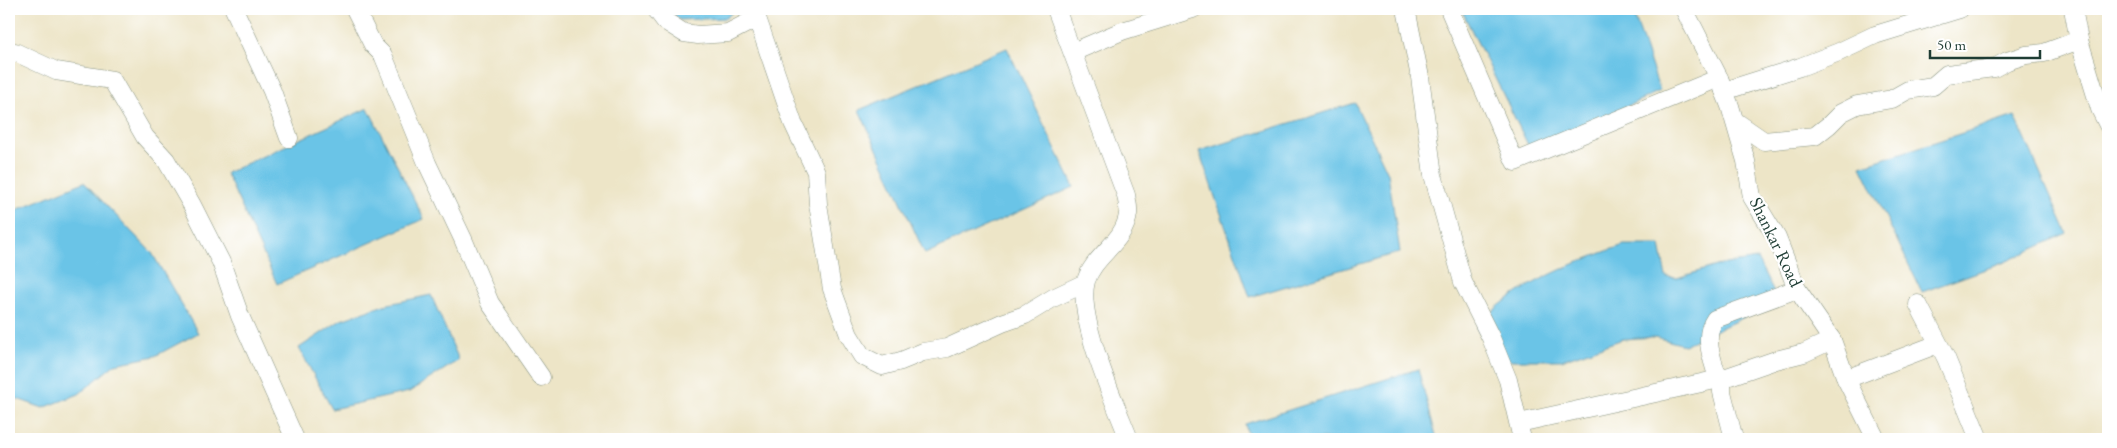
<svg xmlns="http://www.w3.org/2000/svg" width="2117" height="448" viewBox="0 0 2117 448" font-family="'EB Garamond',serif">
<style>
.water{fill:#6ac4e7;stroke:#44808e}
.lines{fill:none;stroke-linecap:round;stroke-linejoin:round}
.minor-casing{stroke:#86917e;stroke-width:19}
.minor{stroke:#fff;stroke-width:18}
.labels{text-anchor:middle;stroke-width:4.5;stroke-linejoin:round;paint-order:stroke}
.street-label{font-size:18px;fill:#1f3d34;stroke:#fff}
</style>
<rect width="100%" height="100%" fill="#fff"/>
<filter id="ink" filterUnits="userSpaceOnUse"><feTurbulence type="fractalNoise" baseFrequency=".02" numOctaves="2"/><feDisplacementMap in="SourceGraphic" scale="10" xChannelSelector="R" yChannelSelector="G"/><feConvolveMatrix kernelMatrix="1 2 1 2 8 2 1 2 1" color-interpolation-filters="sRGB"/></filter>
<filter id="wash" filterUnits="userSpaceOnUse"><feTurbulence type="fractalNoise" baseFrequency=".0096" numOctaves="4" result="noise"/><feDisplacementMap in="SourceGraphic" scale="20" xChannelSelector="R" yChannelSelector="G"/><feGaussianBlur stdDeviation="1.12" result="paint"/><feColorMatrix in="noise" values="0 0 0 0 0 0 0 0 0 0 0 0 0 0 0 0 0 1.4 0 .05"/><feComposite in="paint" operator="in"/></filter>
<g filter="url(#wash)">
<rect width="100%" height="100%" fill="#ede5c7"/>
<!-- water -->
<g class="water">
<path d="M670,9H736L726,18L679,20Z"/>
<path d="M1474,9H1632L1660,91L1531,151L1463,13Z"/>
<path d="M1007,48L1074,187L925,254L859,110Z"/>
<path d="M1355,103L1388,173L1400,252L1250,297L1199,151Z"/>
<path d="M368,108L424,219L277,284L226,173Z"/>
<path d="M2015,116L2067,233L2005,262L1922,292L1861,166Z"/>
<path d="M84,182L152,253L198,333L155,356L115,364L79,394L43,408L9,396V210H16Z"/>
<path d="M1624,245H1660L1666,277L1677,278L1720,265L1757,259L1779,301L1684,345L1655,337L1623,339L1562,360H1500L1476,327C1486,318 1496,307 1508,299C1543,275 1583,259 1624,245Z"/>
<path d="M431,295L459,360L409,392L332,409L299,348L341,320L384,305Z"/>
<path d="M1418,369L1437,439H1249L1245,424Z"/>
</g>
</g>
<g filter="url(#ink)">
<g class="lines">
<!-- minor casing -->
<g class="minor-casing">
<g id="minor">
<path d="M234,9L272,91L289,138"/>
<path d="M355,9L373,45L383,55L427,163L463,239L490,303L541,377"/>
<path d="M656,9L665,21L684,33L698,35L728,33L757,18L793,123L816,172L818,204L832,289L849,335L862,356L882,366L901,361L923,352L947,348L1002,323L1025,315L1053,298L1085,283"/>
<path d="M1056,9L1126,195C1127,201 1129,208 1128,214C1125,242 1093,256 1086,281C1076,317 1115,403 1129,439"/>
<path d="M1406,9L1420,77L1433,175L1463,282L1491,338L1508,380L1522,439"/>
<path d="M1449,9L1515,162L1719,78"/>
<path d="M1684,9L1719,78L1730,106L1746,161L1752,197L1777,238L1797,289L1832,340L1846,379L1876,439"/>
<path d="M2073,9L2079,40L2100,109L2108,125"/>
<path d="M9,52H15L56,71L112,80L145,137L166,160L192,205L221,262L240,316L295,439"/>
<path d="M1073,52L1122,31L1193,9"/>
<path d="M1724,91L1800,67L1839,52L1875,35L1960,9"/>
<path d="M1735,121L1764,141L1815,136L1829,125L1841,113L1857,105L1892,99L1908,90L1933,86L1947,74L1994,68L2007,61L2026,55L2044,53L2079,40"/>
<path d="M1918,304L1946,358L1979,439"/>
<path d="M1718,379C1713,360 1702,337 1715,319L1797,289"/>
<path d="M1846,379L1938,344"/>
<path d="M1519,423L1724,378"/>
<path d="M1734,439L1722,392V384L1724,378L1776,360L1804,353L1832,340"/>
</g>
</g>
<!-- minor -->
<use href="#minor" class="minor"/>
</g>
</g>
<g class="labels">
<!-- street labels -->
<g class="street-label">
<text transform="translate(1776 242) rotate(64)" y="6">Shankar Road</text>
</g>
</g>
<!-- margin -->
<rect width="2117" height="448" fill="none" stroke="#fff" stroke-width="30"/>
<!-- scale -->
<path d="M1930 50v8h110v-8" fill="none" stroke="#1f3d34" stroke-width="2.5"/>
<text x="1937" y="50" font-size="15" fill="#1f3d34" stroke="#ffffff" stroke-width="4" paint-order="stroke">50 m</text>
</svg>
